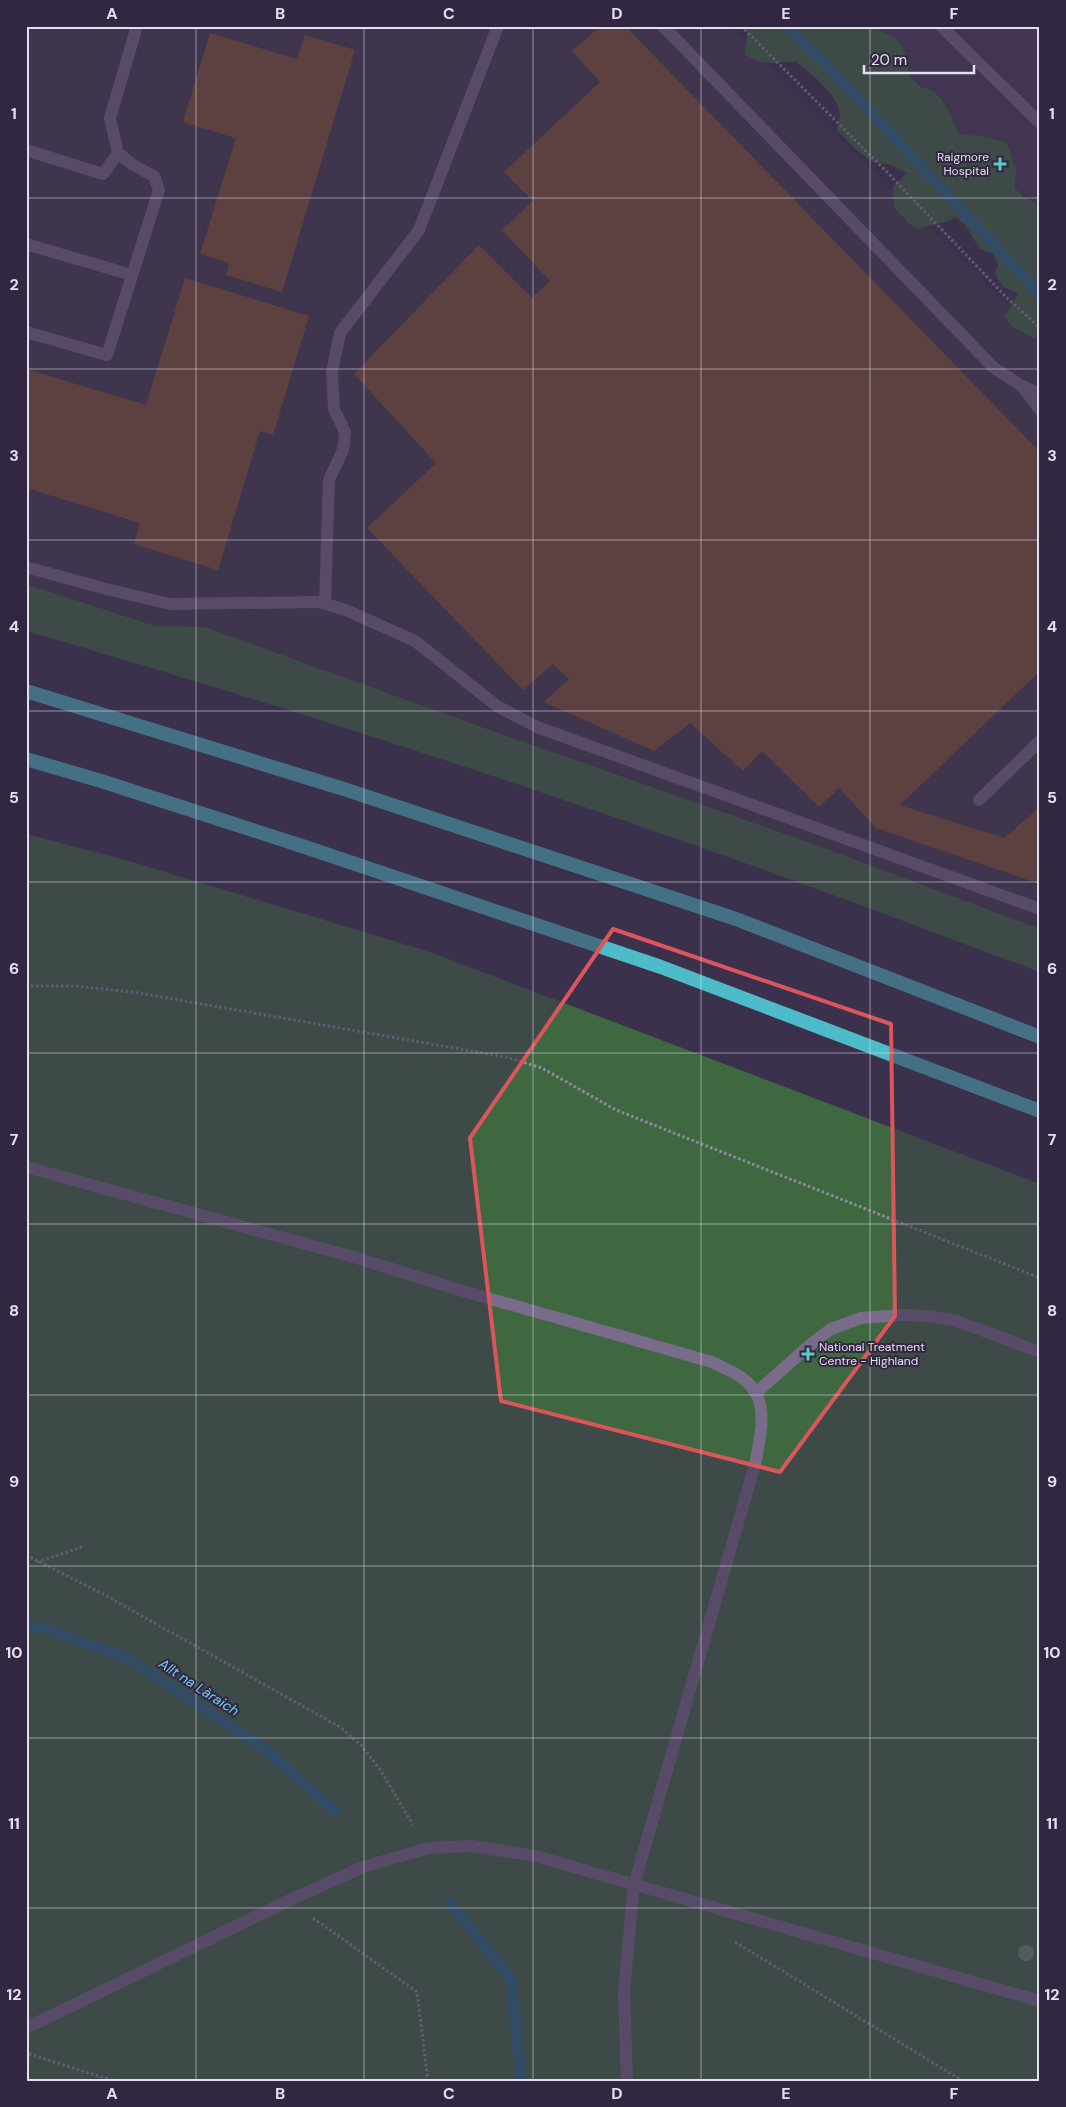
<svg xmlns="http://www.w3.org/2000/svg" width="1066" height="2107" viewBox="0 0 1066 2107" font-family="'DM Sans',sans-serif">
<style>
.commercial{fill:#433b4c}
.built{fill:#473a5a}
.green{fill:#3f6840}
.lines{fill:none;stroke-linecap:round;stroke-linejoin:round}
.stream{stroke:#276d86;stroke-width:11}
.building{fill:#855434}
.path{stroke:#928a9f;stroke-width:3;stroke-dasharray:2.5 2.5;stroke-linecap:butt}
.service{stroke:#786c8a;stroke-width:12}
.minor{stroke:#786c8a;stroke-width:12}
.trunk{stroke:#4ebcc8;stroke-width:14}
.tree{fill:#708e78}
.marked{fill:none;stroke:#da565a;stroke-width:4;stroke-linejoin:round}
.grid{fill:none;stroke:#e4dfef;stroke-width:1;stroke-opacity:0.55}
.poi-dot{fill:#55cec5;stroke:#322741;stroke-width:2}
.labels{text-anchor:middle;stroke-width:4;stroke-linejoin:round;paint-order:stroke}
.poi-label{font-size:12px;fill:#e4dfef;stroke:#322741;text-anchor:end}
.water-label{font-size:14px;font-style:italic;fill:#6ed3fb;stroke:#322741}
.neatline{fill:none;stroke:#e4dfef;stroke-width:2}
.grid-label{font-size:16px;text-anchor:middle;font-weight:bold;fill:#e4dfef}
</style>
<rect width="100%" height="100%" fill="#3c314c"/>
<!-- commercial -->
<path class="commercial" d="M26,26H730L787,87L1040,337V929L808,842L490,730L205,627L155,626L26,584Z"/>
<!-- built -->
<path class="built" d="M823,26H1040V247Z"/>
<!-- green -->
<g class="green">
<path d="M748,26H870L895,38L905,52L910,77L922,88C942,88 952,119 959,134L988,137L1007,143L1016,169L1015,188L1024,198L1040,205V341L1014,328L1004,317L1018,294L1002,286L995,274L998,264L993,254L980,249L966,226L956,217L945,222L918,229L909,224L894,207L893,187L907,173L890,165L871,161L857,151L837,130C838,125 840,118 840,114C837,94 810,72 795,61C778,63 759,66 745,54Z"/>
<path d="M26,584L155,626L205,627L490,730L808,842L1040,929V972C917,926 795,880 671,837C458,762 243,694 26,631Z"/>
<path d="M26,834L122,859L427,951L1040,1184V2081H26Z"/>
</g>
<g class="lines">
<!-- stream -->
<g class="stream">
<path d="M786,26L821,59L1040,294"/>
<path d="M26,1627H41L129,1659L262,1747L335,1811"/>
<path d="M450,1903L511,1979L521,2081"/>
</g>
</g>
<!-- building -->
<g class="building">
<path d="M601,26H625L1040,452V671L900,805L1004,838L1040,807V884L876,828L839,788L819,807L762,751L743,771L690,723L654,751L544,702L569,679L553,664L523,690L367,528L436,463L354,374L479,245L532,298L550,281L502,230L533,201L504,172L600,82L572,51Z"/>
<path d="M210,33L297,59L305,35L355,50L282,292L226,275L229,263L200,254L236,138L183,122Z"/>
<path d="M185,278L309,316L273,435L260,431L218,570L134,544L140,523L30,489L26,499V369L146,405Z"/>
</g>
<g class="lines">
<!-- path -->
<g class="path">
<path d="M741,26L886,171L1007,298L1040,328"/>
<path d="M26,986H75L133,992L506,1057L542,1068L616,1110L1040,1278"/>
<path d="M26,1555L101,1593L340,1727L361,1745L381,1771L413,1825"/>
<path d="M37,1562L82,1547"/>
<path d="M313,1918L417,1992L428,2081"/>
<path d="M735,1942L963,2081"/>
<path d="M29,2054L115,2081"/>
</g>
<!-- service -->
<g class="service">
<path d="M663,26L994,368L1022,386L1040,394"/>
<path d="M941,26L1040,123"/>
<path d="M26,150L103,174L118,153"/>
<path d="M26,244L132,275"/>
<path d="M26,332L107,355L159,190L154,176L133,165L118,153L110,118L137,26"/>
<path d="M1022,386L1040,410"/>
<path d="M26,567L106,589L170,604L320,602L348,611L415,641L497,706L537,727L1040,909"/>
<path d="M325,604L329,480L343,450L345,432L334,409L332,372L340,333L419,230L498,26"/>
<path d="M979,800L1040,741"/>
<path d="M756,1393L812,1343L831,1329L861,1318L901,1315L929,1316L957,1321L1040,1352"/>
<path d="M627,2081L624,1990L634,1885"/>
</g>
<!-- minor -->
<g class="minor">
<path d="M26,1167L357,1258L456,1289L712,1362C721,1367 733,1371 742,1378C771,1398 761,1435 755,1464L634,1885"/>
<path d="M26,2028L288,1901L363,1867L429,1848L472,1846L535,1856L1040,2001"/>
</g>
<!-- trunk -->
<g class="trunk">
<path d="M26,691L347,790L736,919L1040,1037"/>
<path d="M26,759L98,780L305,847L661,967L1040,1111"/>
</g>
</g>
<!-- trees -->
<circle class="tree" cx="1026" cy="1953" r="8"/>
<!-- marked area -->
<path d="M0 0H1066V2107H0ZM613,929L891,1024L895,1316L780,1472L501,1401L470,1138Z" fill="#3c314c" fill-opacity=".55" fill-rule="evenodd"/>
<path class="marked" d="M613,929L891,1024L895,1316L780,1472L501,1401L470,1138Z"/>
<!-- grid -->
<path class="grid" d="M196,26V2081M364,26V2081M533,26V2081M701,26V2081M870,26V2081M26,198H1040M26,369H1040M26,540H1040M26,711H1040M26,882H1040M26,1053H1040M26,1224H1040M26,1395H1040M26,1566H1040M26,1738H1040M26,1908H1040"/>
<!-- markers -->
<g class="poi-dot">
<path d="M997.5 156.5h5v5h5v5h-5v5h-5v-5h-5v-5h5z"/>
<path d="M805.5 1346.5h5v5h5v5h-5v5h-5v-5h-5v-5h5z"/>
</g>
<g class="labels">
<!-- poi labels -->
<g class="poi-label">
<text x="989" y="161">Raigmore<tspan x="989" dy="14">Hospital</tspan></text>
<text x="819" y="1351" text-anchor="start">National Treatment<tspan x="819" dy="14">Centre - Highland</tspan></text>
</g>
<!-- water labels -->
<g class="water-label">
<text transform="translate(199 1687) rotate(33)" y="5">Allt na Làraich</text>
</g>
</g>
<!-- border -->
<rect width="1066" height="2107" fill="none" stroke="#322741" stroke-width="55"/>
<!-- scale -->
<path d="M864 65v8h110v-8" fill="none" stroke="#e4dfef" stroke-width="2.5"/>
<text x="871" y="65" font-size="15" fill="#e4dfef" stroke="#322741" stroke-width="4" paint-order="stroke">20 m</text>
<rect x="28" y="28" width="1010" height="2052" class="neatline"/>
<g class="grid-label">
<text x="112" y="19">A</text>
<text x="280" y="19">B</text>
<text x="449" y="19">C</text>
<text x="617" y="19">D</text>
<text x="786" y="19">E</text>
<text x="954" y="19">F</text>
<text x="14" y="119">1</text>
<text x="1052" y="119">1</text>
<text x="14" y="290">2</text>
<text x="1052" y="290">2</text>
<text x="14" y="461">3</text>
<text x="1052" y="461">3</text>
<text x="14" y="632">4</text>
<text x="1052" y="632">4</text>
<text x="14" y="803">5</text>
<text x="1052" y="803">5</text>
<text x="14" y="974">6</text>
<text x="1052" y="974">6</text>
<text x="14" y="1145">7</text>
<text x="1052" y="1145">7</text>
<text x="14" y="1316">8</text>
<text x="1052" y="1316">8</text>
<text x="14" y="1487">9</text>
<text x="1052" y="1487">9</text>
<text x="14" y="1658">10</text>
<text x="1052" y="1658">10</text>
<text x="14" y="1829">11</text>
<text x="1052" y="1829">11</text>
<text x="14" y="2000">12</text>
<text x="1052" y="2000">12</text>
<text x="112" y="2099">A</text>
<text x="280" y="2099">B</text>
<text x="449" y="2099">C</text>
<text x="617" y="2099">D</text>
<text x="786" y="2099">E</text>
<text x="954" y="2099">F</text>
</g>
</svg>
